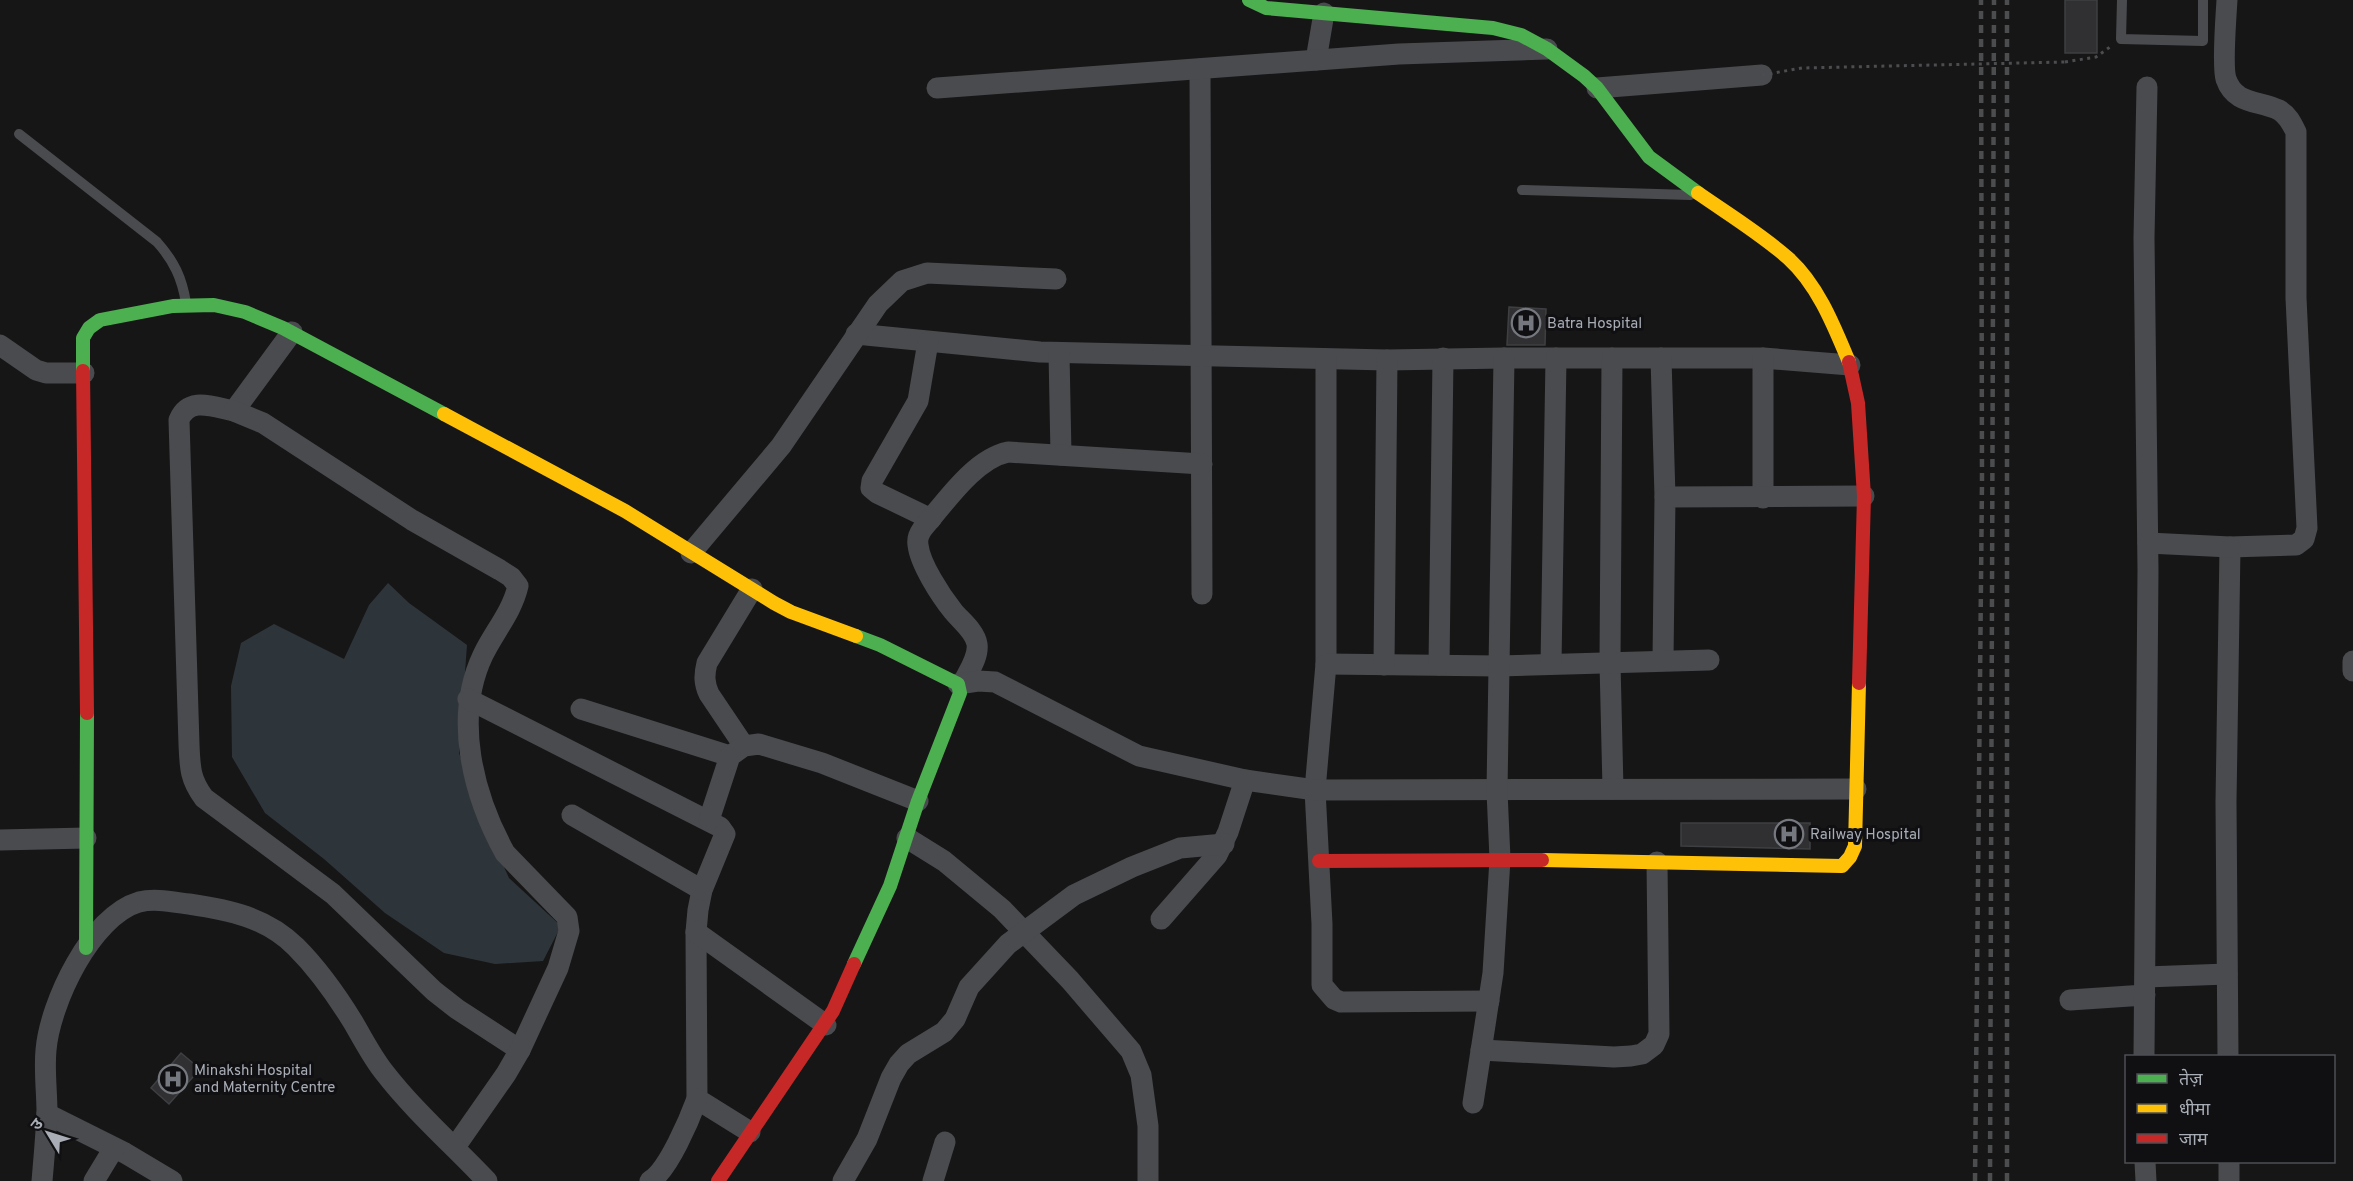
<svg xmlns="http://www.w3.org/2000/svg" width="2353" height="1181" viewBox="0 0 2353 1181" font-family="Overpass,'Noto Sans Devanagari',sans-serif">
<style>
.water{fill:#2e353a}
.building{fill:#303032;stroke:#3e3f42;stroke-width:1.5}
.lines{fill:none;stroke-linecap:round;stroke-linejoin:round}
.path{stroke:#4c4d50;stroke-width:3;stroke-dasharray:3 4.5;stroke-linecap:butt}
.lane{stroke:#4a4b4f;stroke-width:10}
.street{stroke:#4a4b4f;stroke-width:21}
.fast{stroke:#4caf50;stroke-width:14}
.slow{stroke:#ffc107;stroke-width:14}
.jam{stroke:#c62828;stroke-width:14}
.rail{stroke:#4c4d4f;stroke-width:4.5;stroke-dasharray:8 6;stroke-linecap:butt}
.path-bridge{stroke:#4c4d50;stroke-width:3;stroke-dasharray:3 4.5;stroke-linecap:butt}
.labels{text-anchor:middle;stroke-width:6;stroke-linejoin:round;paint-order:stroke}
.poi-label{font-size:15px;fill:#a8adb6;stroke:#101012;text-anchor:start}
</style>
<rect width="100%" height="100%" fill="#161616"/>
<!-- water -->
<path class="water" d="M388,583L409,603L467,645L459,753L485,825L509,878L561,926L543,961L495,964L444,953L385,913L324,859L265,813L232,757L231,686L241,643L274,624L344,659L369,605Z"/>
<!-- building -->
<g class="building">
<rect x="2065" y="0" width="32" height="53"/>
<path d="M1509,307L1546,309L1545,345H1507Z"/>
<path d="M1681,823H1810V849L1681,846Z"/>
<path d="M181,1053L200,1069L169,1104L151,1088Z"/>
</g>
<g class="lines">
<!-- path -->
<path class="path" d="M2065,62L2096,57L2110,47"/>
<!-- lane -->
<g class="lane">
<path d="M2122,0L2121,39L2203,41V0"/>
<path d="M19,134L157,242C174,261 182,278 186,303"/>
<path d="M1522,190L1690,195"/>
</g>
<!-- street -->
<g class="street">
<path d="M2227,0C2226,17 2222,66 2226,79C2235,105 2259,100 2279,110C2288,115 2292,124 2296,132V298L2307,528L2304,539L2296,545L2230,547L2226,802L2228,1056"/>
<path d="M1316,60L1324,13"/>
<path d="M1200,69L1202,594"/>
<path d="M937,88L1399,54L1547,49"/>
<path d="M1597,88L1762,75"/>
<path d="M292,332L234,411C213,407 189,396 179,420L189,744C190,768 190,779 204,798L333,894L434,991L457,1009L520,1050"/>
<path d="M856,334L1040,352L1387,360L1504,358H1763L1850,365"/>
<path d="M928,342L918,401L872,481L871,488L877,493L931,519"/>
<path d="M0,345L36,370L46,373H84"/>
<path d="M1059,353L1061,455"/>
<path d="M1612,358L1610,663L1613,789"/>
<path d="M1661,358L1665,497"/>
<path d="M1326,359V664L1315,790L1322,924V985L1334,999L1341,1002L1489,1001"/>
<path d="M234,411L263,423L412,520L500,570L511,577L518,586C512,612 494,632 483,655C453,718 473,795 505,853L567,917L569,931L558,968L520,1050L506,1074L455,1147"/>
<path d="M1763,498V358"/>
<path d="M2148,543L2230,547"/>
<path d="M691,553L781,446L878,304L902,281L927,273L1056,279"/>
<path d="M1663,660L1665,497L1864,496"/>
<path d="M2353,661V671"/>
<path d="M1326,664L1499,666L1709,660"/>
<path d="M1551,664L1556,358"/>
<path d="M1384,665L1387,360"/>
<path d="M1439,665L1443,358"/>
<path d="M963,683C968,672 979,657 977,644C975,631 961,621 953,611C941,596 920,564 918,545C917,538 919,534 923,528C945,503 974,459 1008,452L1202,464"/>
<path d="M958,684L978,681L995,682L1139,756L1245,780L1315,790L1856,789"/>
<path d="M468,699L720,827L725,834L702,890L698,910L696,932L697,1099L750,1132"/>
<path d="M581,709L730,756"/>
<path d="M744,746L709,694C704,683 704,675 707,663L752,589"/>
<path d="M572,815L702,890"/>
<path d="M709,820L730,756L744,746L759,744L822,763L918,801"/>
<path d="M907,838L944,861L1002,909L1070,980L1131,1051L1141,1075L1148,1126V1181"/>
<path d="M0,840L86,838"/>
<path d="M1161,919L1217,855L1228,832L1245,780"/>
<path d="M696,932L826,1025"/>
<path d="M2146,977L2227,974"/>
<path d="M2070,1000L2145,995"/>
<path d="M1481,1050L1614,1057L1631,1056L1642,1054L1654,1045L1659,1034L1657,862"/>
<path d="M2144,1056L2148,570L2144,238L2147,87"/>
<path d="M1473,1103L1493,973L1500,859L1497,791L1504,358"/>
<path d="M47,1114L125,1153L172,1181"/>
<path d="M2145,1162L2146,1181"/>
<path d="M2229,1162V1181"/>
<path d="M42,1181C44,1158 46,1136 47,1113C47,1092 44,1070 46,1050C50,1003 91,916 139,902C155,898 173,902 189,904C229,910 266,917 296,947C318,969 337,996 353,1022C363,1039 372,1057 384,1072C415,1112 453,1145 487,1181"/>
<path d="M94,1181L114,1148"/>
<path d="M650,1181C668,1171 690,1118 697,1099"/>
<path d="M843,1181L867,1139L891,1078L899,1064L908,1054L944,1032L955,1019L969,987L1008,944L1074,895L1132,867L1180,848L1224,844"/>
<path d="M933,1181L945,1142"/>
</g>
<!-- fast -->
<g class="fast">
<path d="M1249,0L1266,8L1493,28L1521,35L1547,49L1584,76L1597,88L1649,157L1698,193"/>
<path d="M83,371V338L89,328L100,320L173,306L214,305L245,312L283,328L444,414"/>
<path d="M86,948L87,713"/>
<path d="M854,964L890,886L918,801L960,693L958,684L880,645L856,636"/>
</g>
<!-- slow -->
<g class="slow">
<path d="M1698,193C1728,214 1761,234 1788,258C1818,285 1834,326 1849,362"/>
<path d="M444,414L625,511L774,603L791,612L856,636"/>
<path d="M1542,860L1842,866L1850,857L1855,846L1859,683"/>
</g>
<!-- jam -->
<g class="jam">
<path d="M1849,362L1858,403L1864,496L1859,683"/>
<path d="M83,371L87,713"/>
<path d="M1319,861L1542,860"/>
<path d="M718,1181L833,1011L854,964"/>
</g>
<!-- rail -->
<g class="rail">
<path d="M1975,1181L1982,482L1981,0"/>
<path d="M1990,1181L1994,0"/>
<path d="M2007,1181V0"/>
</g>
<!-- path-bridge -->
<path class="path-bridge" d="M1762,75L1802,68L2065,62"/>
</g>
<!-- icons -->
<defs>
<g id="hospital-ring" transform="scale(1.5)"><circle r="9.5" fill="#101012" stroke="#75787e" stroke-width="1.5"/><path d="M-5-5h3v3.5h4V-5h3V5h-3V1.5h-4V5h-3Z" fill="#75787e"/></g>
</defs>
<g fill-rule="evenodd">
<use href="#hospital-ring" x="1526" y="323"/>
<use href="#hospital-ring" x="1789" y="834"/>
<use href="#hospital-ring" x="173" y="1079"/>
</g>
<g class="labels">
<!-- poi labels -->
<g class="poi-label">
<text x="1547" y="328">Batra Hospital</text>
<text x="1810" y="839">Railway Hospital</text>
<text x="194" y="1075">Minakshi Hospital<tspan x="194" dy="17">and Maternity Centre</tspan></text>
</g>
</g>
<!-- legend -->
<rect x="2125" y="1055" width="210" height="108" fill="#101012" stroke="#4d4f54" stroke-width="1.5"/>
<rect x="2137" y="1074" width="30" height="9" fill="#4caf50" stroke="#4d4f54" stroke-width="1.5"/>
<text x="2179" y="1085" font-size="18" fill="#a8adb6">तेज़</text>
<rect x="2137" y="1104" width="30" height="9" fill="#ffc107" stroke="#4d4f54" stroke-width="1.5"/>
<text x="2179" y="1115" font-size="18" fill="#a8adb6">धीमा</text>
<rect x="2137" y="1134" width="30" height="9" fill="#c62828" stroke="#4d4f54" stroke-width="1.5"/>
<text x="2179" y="1145" font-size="18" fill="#a8adb6">जाम</text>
<!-- north arrow -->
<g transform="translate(48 1133) rotate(308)" stroke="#101012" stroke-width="4.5" paint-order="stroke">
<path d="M0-4.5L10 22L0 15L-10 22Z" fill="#a8adb6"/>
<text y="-9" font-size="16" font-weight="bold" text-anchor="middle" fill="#a8adb6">उ</text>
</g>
</svg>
